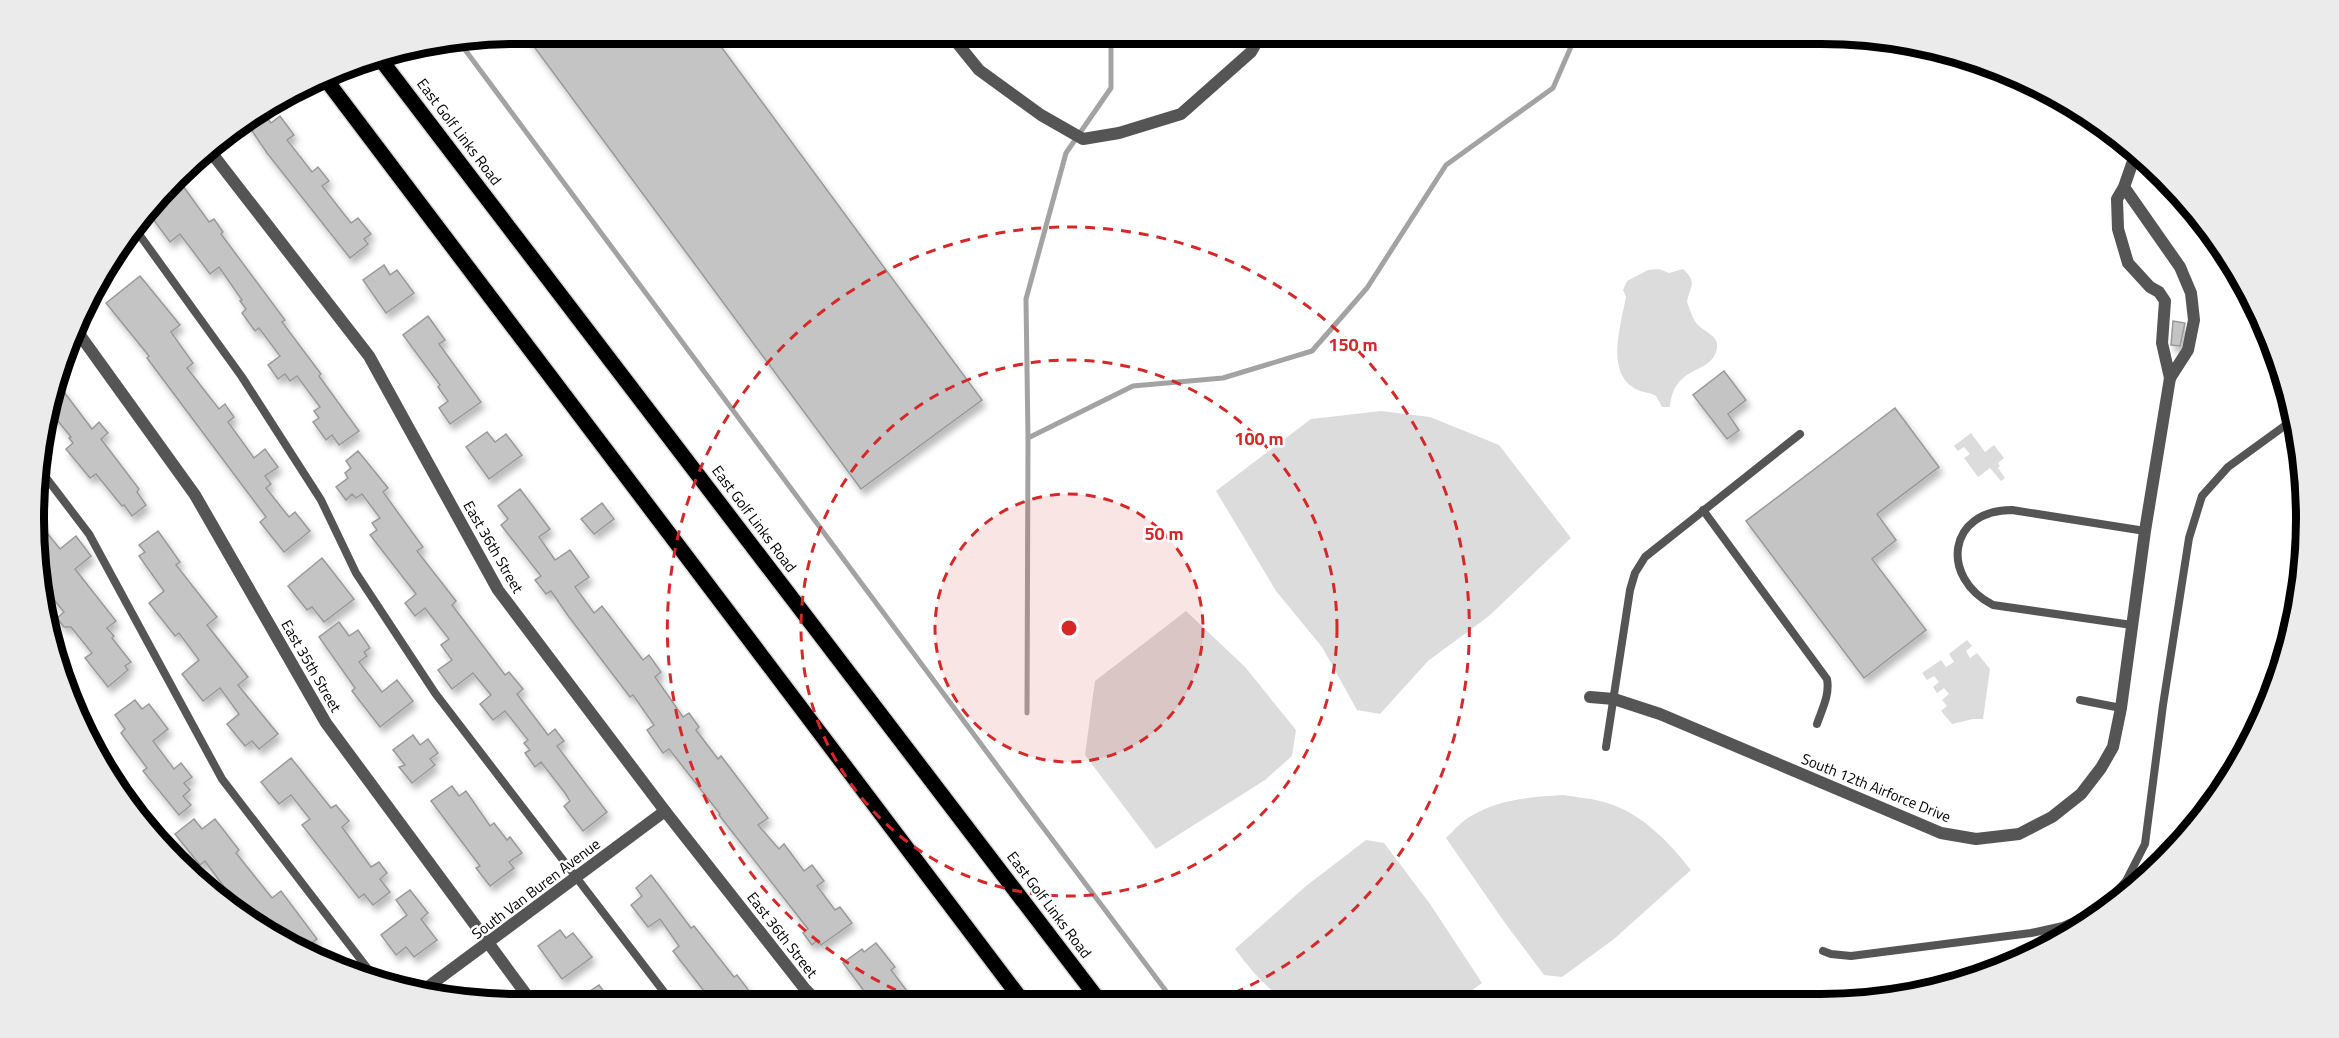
<svg xmlns="http://www.w3.org/2000/svg" width="2339" height="1038" viewBox="0 0 2339 1038" font-family="'Titillium Web',sans-serif">
<style>
.green{fill:#dcdcdc}
.lines{fill:none;stroke-linecap:round;stroke-linejoin:round}
.stream{stroke:#a3a3a3;stroke-width:5}
.building{fill:#c4c4c4;stroke:#999;stroke-width:1.5;filter:url(#shadow)}
.primary-casing{stroke:#dbdbdb;stroke-width:18}
.lane{stroke:#555;stroke-width:8}
.street{stroke:#555;stroke-width:12}
.primary{stroke:#000;stroke-width:15}
.ring{fill:none;stroke:#d62828;stroke-width:3;stroke-dasharray:10 8}
.labels{text-anchor:middle;stroke-width:5;stroke-linejoin:round;paint-order:stroke}
.street-label{font-size:15px;fill:#000;stroke:#fff}
.rim{fill:none;stroke:#000;stroke-width:8}
.centre{fill:#d62828;stroke:#fff;stroke-width:3}
.ring-label{font-size:18px;text-anchor:middle;font-weight:bold;fill:#d62828;stroke:#fff;stroke-width:5;stroke-linejoin:round;paint-order:stroke}
</style>
<defs>
<filter id="shadow"><feDropShadow dx="3.5" dy="6" stdDeviation="3" flood-color="#0004"/></filter>
</defs>
<rect width="100%" height="100%" fill="#fff"/>
<!-- green -->
<g class="green">
<path d="M1659,269L1669,273L1683,269C1698,283 1690,286 1687,302C1690,309 1692,318 1697,324C1705,333 1722,336 1716,352C1708,375 1674,365 1670,407H1662L1656,396C1650,392 1644,393 1638,390C1604,375 1621,324 1626,297L1623,290L1627,281L1648,270Z"/>
<path d="M1381,411L1430,417L1499,445L1571,538L1489,616L1428,661L1380,714L1357,710L1322,647L1276,591L1216,491L1311,419Z"/>
<path d="M1971,433L1985,452L1994,445L2004,458L1998,463L2000,466L1998,468L2005,478L2001,481L1990,468L1978,477L1964,458L1970,454L1964,447L1958,451L1954,446Z"/>
<path d="M1186,611L1245,667L1296,730L1292,756L1265,780L1156,849L1085,755L1095,681Z"/>
<path d="M1967,640L1972,646L1966,651L1970,658L1977,653L1990,669L1983,719H1973L1952,724L1941,711L1947,706L1942,700L1949,694L1944,688L1937,693L1933,687L1939,682L1934,676L1927,680L1922,673L1941,660L1946,667L1954,662L1949,654Z"/>
<path d="M1563,795C1575,797 1588,798 1600,801C1639,810 1667,840 1691,870L1614,939L1562,977L1544,975L1505,923L1446,838C1454,830 1462,821 1471,816C1499,799 1531,797 1563,795Z"/>
<path d="M1366,840L1384,843L1430,904L1482,983L1456,1002L1290,1003C1267,990 1251,970 1235,949L1306,886Z"/>
</g>
<g class="lines">
<!-- stream -->
<g class="stream">
<path d="M460,43L1024,802L1175,1003"/>
<path d="M1028,438L1026,299L1066,153L1111,88V33"/>
<path d="M1027,713L1028,438L1133,386L1223,378L1312,351L1367,288L1446,165L1553,88L1577,33"/>
</g>
</g>
<!-- building -->
<g class="building">
<path d="M524,33H711L982,400L861,489Z"/>
<path d="M264,114L271,123L280,116L294,135L287,140L312,172L318,167L329,181L322,186L351,223L358,218L371,234L364,239L368,244L350,258L267,153L248,125Z"/>
<path d="M178,179L209,222L214,219L223,232L221,234L285,320L282,322L321,374L319,376L359,431L339,445L332,435L326,440L313,422L319,418L314,411L320,407L297,376L290,381L285,374L278,379L268,365L280,356L259,328L255,331L242,313L246,309L240,301L242,300L219,267L210,274L180,234L170,242L150,215L161,207L158,203Z"/>
<path d="M384,265L390,275L397,270L414,293L386,313L363,280Z"/>
<path d="M140,276L180,325L171,332L193,363L187,368L219,409L225,404L234,417L228,422L254,458L265,449L278,467L265,476L271,484L266,488L289,517L295,512L310,531L284,552L260,522L266,517L147,358L149,356L106,303Z"/>
<path d="M428,316L445,340L439,344L481,402L450,424L439,408L448,401L438,387L440,385L403,335Z"/>
<path d="M2173,321L2185,323L2180,346L2171,345Z"/>
<path d="M1724,371L1746,400L1728,414L1739,430L1727,439L1693,395Z"/>
<path d="M58,384L92,429L99,422L108,433L101,439L139,489L137,492L146,505L132,516L124,505L122,506L96,474L90,478L66,449L73,443L69,438L71,437L48,409Z"/>
<path d="M1895,408L1939,467L1877,514L1896,540L1872,559L1926,630L1864,678L1746,521Z"/>
<path d="M487,432L495,442L506,434L522,455L489,479L466,447Z"/>
<path d="M358,451L388,488L383,492L423,547L417,551L456,601L452,605L505,675L509,672L523,689L517,694L548,735L555,729L564,741L557,746L607,812L583,831L564,806L570,801L565,793L541,762L535,767L525,753L530,750L524,743L528,740L505,711L493,720L480,704L491,695L473,673L452,689L438,670L452,660L441,645L449,639L425,608L415,616L405,603L416,594L370,535L377,530L372,523L380,518L362,494L356,498L352,494L346,500L336,487L348,478L345,473L351,468L346,461Z"/>
<path d="M520,489L550,529L539,537L555,560L570,550L589,577L575,587L594,613L602,606L643,660L649,655L661,672L655,677L683,717L689,713L699,727L696,730L718,759L721,756L768,818L758,825L779,849L784,844L804,871L812,865L824,881L817,886L835,910L840,907L852,923L821,945L818,940L812,945L803,933L808,929L719,815L720,814L669,749L663,753L647,730L654,725L633,695L630,697L569,617L551,591L546,594L535,580L541,576L501,525L508,519L498,506Z"/>
<path d="M602,503L614,519L594,534L581,519Z"/>
<path d="M39,523L60,549L76,536L91,556L75,569L116,621L107,628L114,636L112,638L131,662L125,666L128,670L108,687L85,658L92,653L71,627H64L57,618L64,612L37,579Z"/>
<path d="M158,531L180,562L176,565L217,617L207,625L248,677L238,685L278,734L259,749L252,741L245,746L227,724L239,714L220,688L203,701L182,674L199,660L179,633L175,636L149,603L164,591L139,556L145,552L139,545Z"/>
<path d="M322,558L354,599L324,622L312,607L307,610L288,586Z"/>
<path d="M339,622L349,636L358,630L370,648L364,652L367,656L359,662L382,692L397,680L413,701L380,727L352,691L355,688L319,637Z"/>
<path d="M135,700L142,709L149,704L168,729L153,741L174,769L181,763L192,777L184,783L190,790L183,796L191,805L179,815L143,771L147,768L121,733L125,729L115,715Z"/>
<path d="M413,735L420,745L428,739L438,753L430,759L435,765L412,783L399,767L405,765L393,750Z"/>
<path d="M291,758L331,808L336,805L349,821L342,827L371,867L379,862L387,873L380,879L390,892L373,905L364,894L359,898L302,825L310,819L291,795L279,804L261,782Z"/>
<path d="M452,786L459,796L466,791L490,826L494,823L507,840L510,837L522,853L509,862L514,868L490,886L476,868L480,866L431,801Z"/>
<path d="M194,819L202,829L215,819L239,850L236,853L272,898L281,891L317,939L301,951L276,940L234,909L225,898L230,895L205,861L200,865L175,834Z"/>
<path d="M651,875L691,928L694,926L734,977L737,975L759,1004H714L673,951L679,946L660,919L648,927L631,905L642,896L636,888Z"/>
<path d="M410,890L428,913L421,919L437,940L414,957L406,947L396,955L381,935L407,915L396,900Z"/>
<path d="M560,930L566,938L573,933L592,957L562,979L538,946Z"/>
<path d="M876,943L895,967L891,970L917,1004H874L843,963L862,949L864,952Z"/>
<path d="M599,985L614,1005H569Z"/>
</g>
<g class="lines">
<!-- primary casing -->
<g class="primary-casing">
<g id="primary">
<path d="M378,56L1101,1003"/>
<path d="M324,77L1024,1003"/>
</g>
</g>
<!-- lane -->
<g class="lane">
<path d="M136,230L242,377L321,500L356,573L435,693L674,1005"/>
<path d="M41,471L89,534L222,779L378,982"/>
<path d="M1703,510L1827,679C1830,695 1822,709 1817,724"/>
<path d="M2132,625L1993,605C1939,577 1948,510 2012,510L2145,531"/>
<path d="M2080,700L2121,708"/>
<path d="M1606,747L1630,590L1635,573L1645,557L1800,434"/>
<path d="M1823,951L1831,954L1851,956L2031,933L2063,926L2088,915L2110,899L2126,881L2145,844L2163,705L2189,538L2202,496L2228,467L2294,419"/>
</g>
<!-- street -->
<g class="street">
<path d="M949,33L979,70L1041,115L1083,139L1119,133L1181,114L1251,52L1262,33"/>
<path d="M207,147L369,356L498,590L665,811L805,989L820,1004"/>
<path d="M2124,187L2180,267L2191,293L2194,320L2188,350L2170,378L2162,343L2165,301L2159,292L2150,287L2128,263L2118,229L2117,199L2124,187L2132,164L2142,155"/>
<path d="M77,331L195,495L326,723L534,1005"/>
<path d="M1590,697L1614,699L1660,714L1941,833L1976,839L2019,834L2052,817L2081,794L2101,768L2113,747L2121,708L2145,531L2170,378"/>
<path d="M425,989L665,811"/>
</g>
<!-- primary -->
<use href="#primary" class="primary"/>
</g>
<!-- distance rings -->
<circle cx="1069" cy="628" r="134" fill="#d62828" fill-opacity=".12"/>
<g class="ring">
<circle cx="1069" cy="628" r="134"/>
<circle cx="1069" cy="628" r="268"/>
<path d="M929 1004A401 401 0 1 1 1213 1002"/>
</g>
<g class="labels">
<!-- street labels -->
<g class="street-label">
<text transform="translate(459 132) rotate(53)" y="5">East Golf Links Road</text>
<text transform="translate(754 519) rotate(53)" y="5">East Golf Links Road</text>
<text transform="translate(493 547) rotate(60)" y="5">East 36th Street</text>
<text transform="translate(311 666) rotate(60)" y="5">East 35th Street</text>
<text transform="translate(1876 788) rotate(22)" y="5">South 12th Airforce Drive</text>
<text transform="translate(536 889) rotate(-37)" y="5">South Van Buren Avenue</text>
<text transform="translate(1049 905) rotate(53)" y="5">East Golf Links Road</text>
<text transform="translate(782 935) rotate(52)" y="5">East 36th Street</text>
</g>
</g>
<!-- crop -->
<path d="M0 0H2339V1038H0ZM519 44H1821A475 475 0 0 1 2296 519V519A475 475 0 0 1 1821 994H519A475 475 0 0 1 44 519V519A475 475 0 0 1 519 44Z" fill="#ebebeb" fill-rule="evenodd"/>
<path class="rim" d="M519 44H1821A475 475 0 0 1 2296 519V519A475 475 0 0 1 1821 994H519A475 475 0 0 1 44 519V519A475 475 0 0 1 519 44Z"/>
<circle cx="1069" cy="628" r="9" class="centre"/>
<g class="ring-label">
<text x="1353" y="351">150 m</text>
<text x="1259" y="445">100 m</text>
<text x="1164" y="540">50 m</text>
</g>
</svg>
